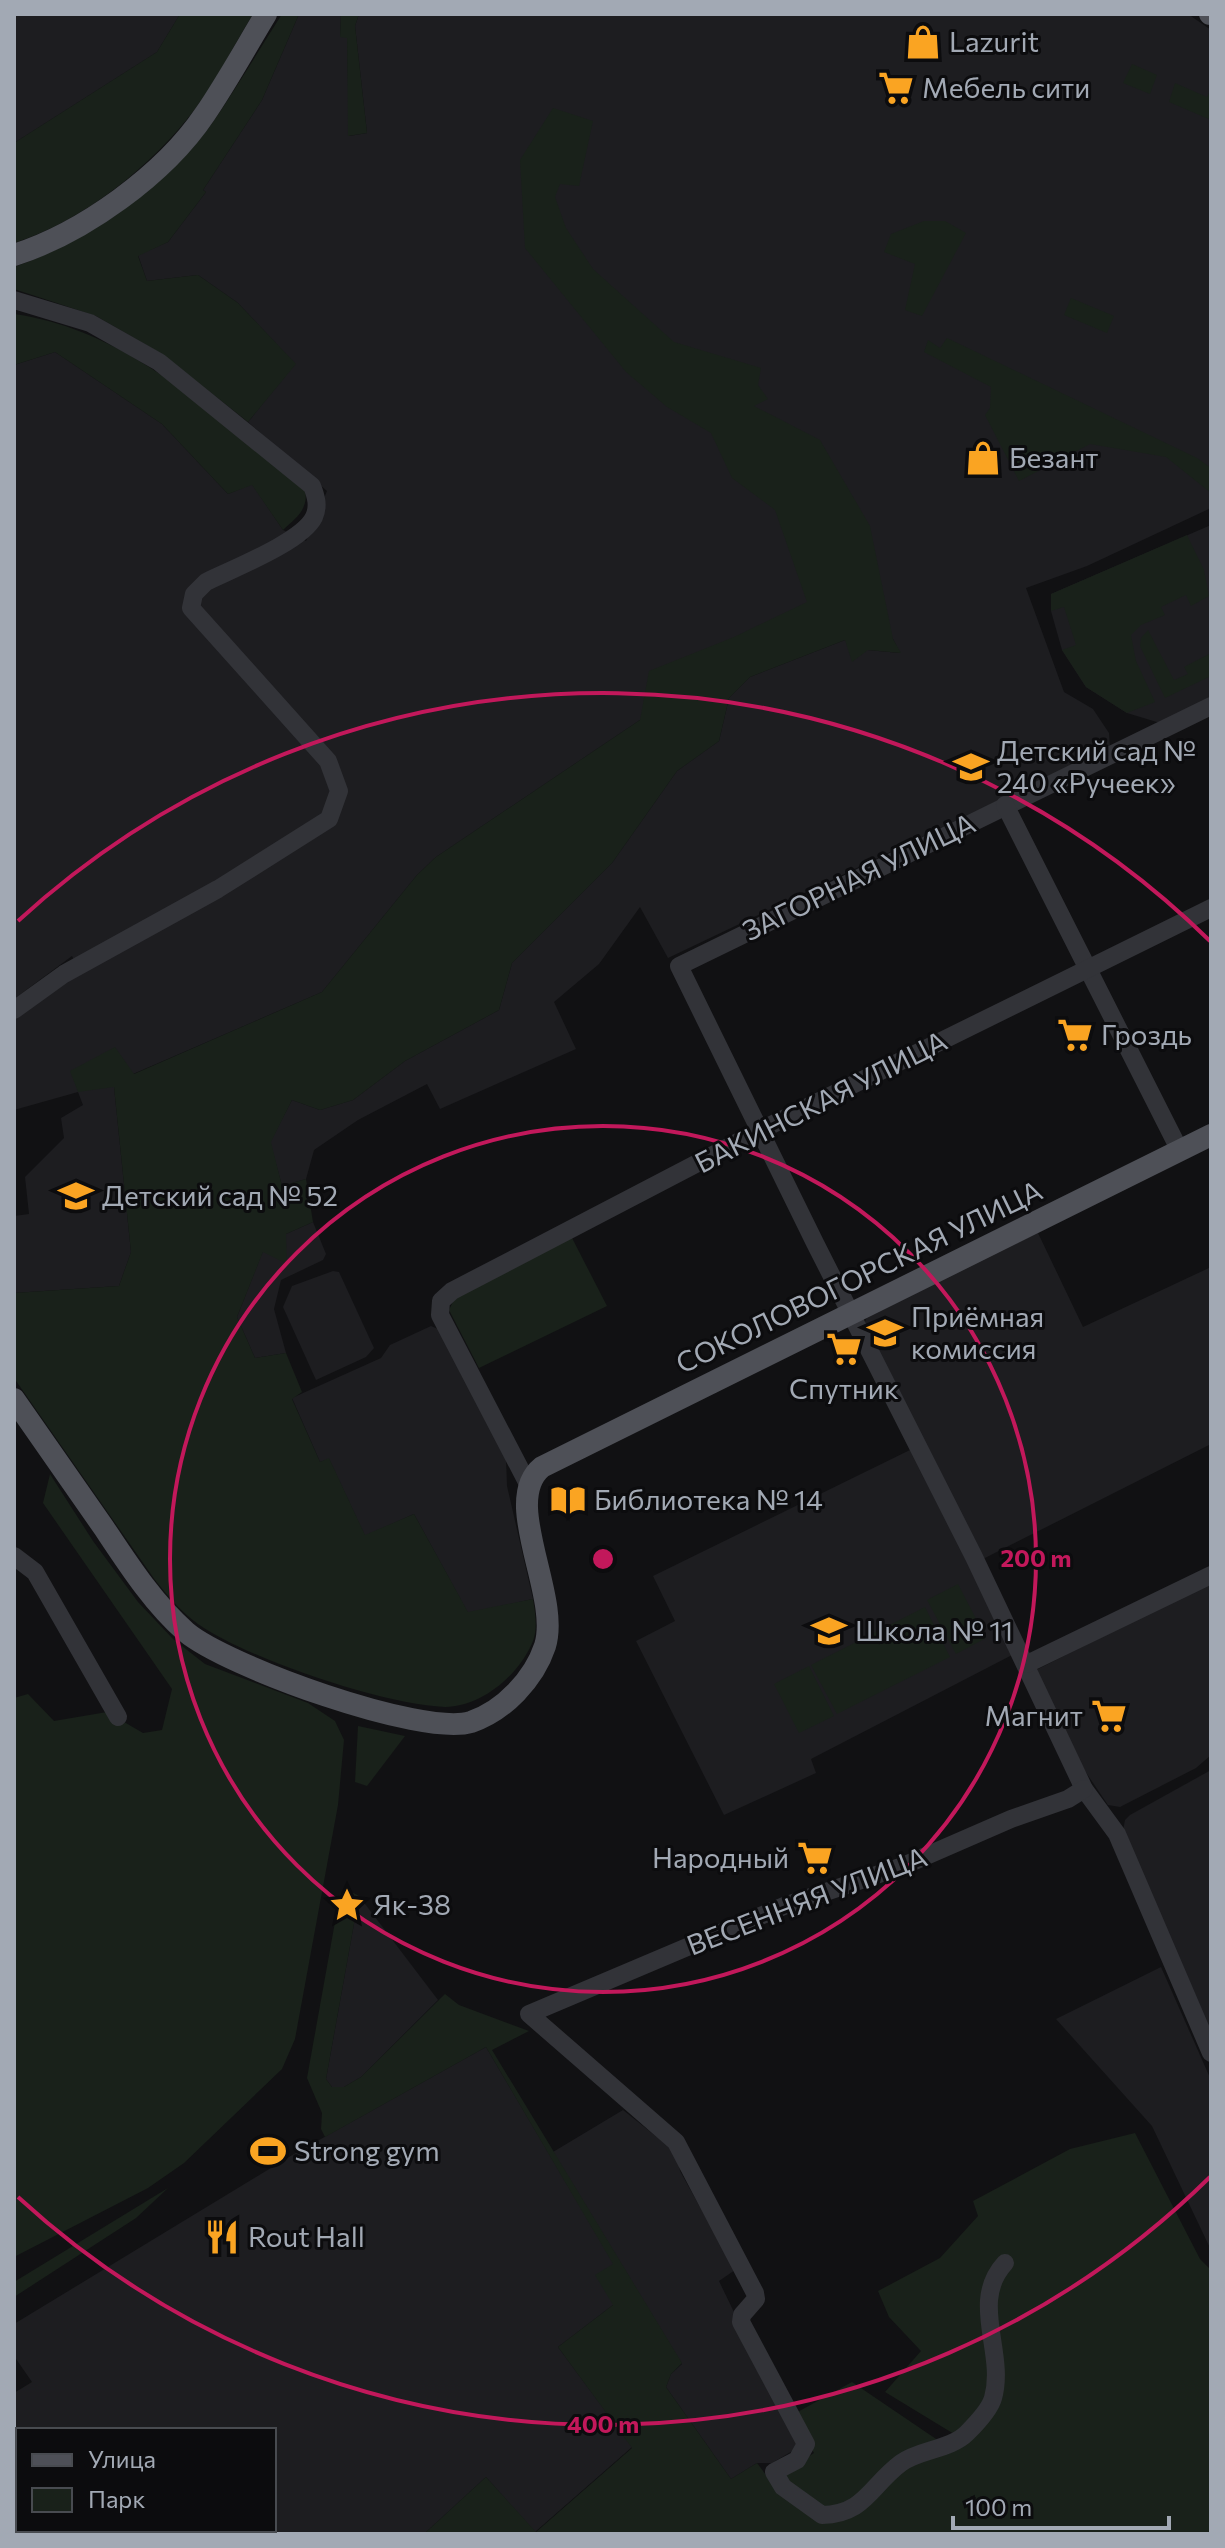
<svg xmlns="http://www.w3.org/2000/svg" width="1225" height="2548" viewBox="0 0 1225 2548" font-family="Commissioner,sans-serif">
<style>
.built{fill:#1d1d20;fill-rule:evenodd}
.green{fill:#19211a}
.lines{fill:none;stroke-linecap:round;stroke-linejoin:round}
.minor{stroke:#323338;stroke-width:18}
.major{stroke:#4e5057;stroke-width:22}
.ring{fill:none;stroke:#c2185b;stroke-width:4}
.labels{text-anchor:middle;stroke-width:6;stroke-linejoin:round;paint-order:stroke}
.poi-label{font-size:28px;fill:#a2a9b4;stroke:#0c0c0e;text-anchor:start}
.street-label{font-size:28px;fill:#a2a9b4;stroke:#0c0c0e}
.centre{fill:#c2185b;stroke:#0c0c0e;stroke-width:4}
.ring-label{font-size:24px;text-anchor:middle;font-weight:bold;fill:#c2185b;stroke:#0c0c0e;stroke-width:6;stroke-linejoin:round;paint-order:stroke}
</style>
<rect width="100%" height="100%" fill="#111113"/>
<!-- built -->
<g class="built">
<path d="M14,14H180L157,52L14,143Z"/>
<path d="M299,14H341L340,36L347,37L349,136L367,133L355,26L359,14H1188L1211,30V508L1087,566L1026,588L1064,692L1093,709L1109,733L1110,747L668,958L640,907L599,964L554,1002L576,1049L440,1109L427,1084L358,1120L314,1150L306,1179L282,1186L270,1142L292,1100L320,1110L353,1100L405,1061L499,1010L512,963L612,863L677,771L719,741L729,698L750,677L845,640L868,650L900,653L893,639L819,609L640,720L436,857L417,875L322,992L133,1074L114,1087L131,1252L119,1286L14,1293V1216L29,1214L25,1177L64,1138L61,1118L83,1105L78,1092L14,1110V1018L81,973L72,956L14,999V365L55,352L162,424L228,494L252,484L283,530L306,541L327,491L248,422L295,364L238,303L198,275L147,281L138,255L168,242L206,192L203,190L262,100Z"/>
<path d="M1211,525V699L1160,723L1127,713L1086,687L1062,650L1051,611V594Z"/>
<path d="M313,1222L326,1254L323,1260L281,1280L274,1309L286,1353L255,1358L237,1317L263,1251L286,1234Z"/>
<path d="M1038,1233L1083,1327L1211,1267V1444L981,1560L863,1327L868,1314Z"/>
<path d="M333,1271L339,1272L374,1348L366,1357L316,1380L283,1307L292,1286Z"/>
<path d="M431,1326L438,1329L506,1458L507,1486L533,1599L468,1613L414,1514L365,1536L329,1459L320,1462L292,1398L381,1358L390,1345Z"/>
<path d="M912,1449L1014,1654L811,1759L816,1773L724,1815L636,1641L675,1621L653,1576Z"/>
<path d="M1211,1582V1755L1196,1768L1120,1807L1108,1805L1085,1771L1036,1670Z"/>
<path d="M1211,1770V2032L1123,1831L1125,1820L1130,1815Z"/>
<path d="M359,1896L438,2000L361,2077L344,2087H332L326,2079Z"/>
<path d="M1161,1967L1211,2080V2250L1152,2126L1056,2019Z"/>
<path d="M486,2047L614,2264L613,2305L558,2347L632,2447L535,2532L486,2477L424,2534H14V2393L32,2382L14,2356V2324L294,2154ZM18,2430H274V2530H18Z"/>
<path d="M623,2110L677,2153L680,2171L735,2270L719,2281L799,2447L772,2463H757L731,2479L666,2387L671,2374L682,2364L553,2152Z"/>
</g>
<!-- green -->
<g class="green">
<path d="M180,14H253C234,45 217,79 195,109C151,167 83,221 14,243V143L157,52Z"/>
<path d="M282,14H299L262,100L203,190L206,192L168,242L138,256L147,281L198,275L238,303L296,364L248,422L162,354L96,316L14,289V267C89,241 166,188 213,122C237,87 259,50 282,14Z"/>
<path d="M341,14H359L355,26L367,133L348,136L347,38L340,37Z"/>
<path d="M1132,64L1157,75L1150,94L1123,83Z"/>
<path d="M1175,83L1207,97L1211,89V120L1169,102Z"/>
<path d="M553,108L593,121L579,186L560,184L555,197L566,228L593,269L674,342L761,368L758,385L768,399L754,406L820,440L870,526L893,639L901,653L868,650L852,662L845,640L750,677L729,698L719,741L677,771L612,863L512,963L499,1010L405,1061L353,1100L320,1110L292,1100L271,1142L282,1186L306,1179L313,1222L286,1234L287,1264L263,1252L237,1317L255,1358L286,1353L302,1392L292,1399L320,1462L329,1458L365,1535L414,1514L468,1612L533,1599C535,1612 538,1628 533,1641C520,1674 482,1707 445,1707C384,1705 248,1659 198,1624C181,1612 168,1596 155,1580L14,1378V1293L119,1286L131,1252L114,1087L78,1092L70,1071L115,1047L134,1074L322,992L417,875L436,857L640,720L649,671L734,637L807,602L775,510L732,478L711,433L667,407L626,372L525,248L520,160Z"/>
<path d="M924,221H945L966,233L922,316L905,310L915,264L884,252L891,234Z"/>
<path d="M1071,298L1114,316L1107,333L1064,315Z"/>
<path d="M14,314C130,330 217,418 305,489C309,509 297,517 283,530L252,485L228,494L162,424L55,352L14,365Z"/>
<path d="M947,338L1197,458L1211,468V493L1166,457L1090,444L1019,481L985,415L990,408L991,387L924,352L928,340L940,348Z"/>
<path d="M1187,535L1204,570L1209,596L1191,606L1186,595L1161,607L1165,615L1141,625L1131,635L1136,661L1155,702L1127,713L1086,687L1062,650L1076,645L1064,607L1051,611V594Z"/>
<path d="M1148,630L1174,680L1188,674L1184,667L1211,653V676L1165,698L1140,646L1141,638Z"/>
<path d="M571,1236L607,1306L479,1368L449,1310L456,1295Z"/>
<path d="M50,1474L93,1541L138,1602L173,1639L205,1664L308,1703L335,1721L344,1740L338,1805L295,2039L282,2069L184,2163L148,2188L14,2257V1698L28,1694L54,1721L107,1712L143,1733L162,1730L172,1689L43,1503Z"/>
<path d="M958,1584L986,1638L956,1654L927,1600Z"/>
<path d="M925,1607L950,1657L837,1714L811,1665Z"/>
<path d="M809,1666L834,1716L799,1733L774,1684Z"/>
<path d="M358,1726L405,1736L367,1786L355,1782Z"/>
<path d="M348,1890L359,1896L326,2079L332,2087H344L361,2077L445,1994L459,2005L529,2031L492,2050L682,2363L671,2374L666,2387L731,2479L757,2463L769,2479L841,2519L853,2517L903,2467L954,2434L885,2392L921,2351L889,2317L878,2291L940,2258L978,2216L973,2201L1070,2149L1135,2133L1200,2259L1211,2270V2534H424L486,2477L536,2532L632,2448L558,2347L613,2305L595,2275L613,2264L486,2047L325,2137L321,2129L322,2113L307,2078L340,1894Z"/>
<path d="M168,2188L136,2218L14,2297V2282Z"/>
<path d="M852,2382L939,2441L849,2507L822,2510L784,2479V2473L814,2453L794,2414Z"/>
</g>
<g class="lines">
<!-- minor -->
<g class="minor">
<path d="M14,300L90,323L159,362L312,486C316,496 319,506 314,517C302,542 232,569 206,582L194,594L191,608L328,761L339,791L329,819L218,889L64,974L14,1010"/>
<path d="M1211,706L679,966L815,1243L974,1557L1084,1789L1117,1834L1211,2053"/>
<path d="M1005,805L1180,1151"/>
<path d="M528,1484L440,1315L441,1301L452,1291L761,1130L1211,908"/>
<path d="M14,1556L35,1572L118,1717"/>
<path d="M1027,1664L1211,1575"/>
<path d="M1005,2263C969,2302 1006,2352 993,2398C990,2409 975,2425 967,2433C950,2450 920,2449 901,2463C870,2486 865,2514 822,2515L783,2487L774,2472L797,2460L806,2444L741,2322L742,2315L756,2299L755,2293L676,2142L529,2014L784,1906L903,1866L1011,1819L1068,1799L1084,1789"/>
</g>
<!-- major -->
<g class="major">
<path d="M1210,14H1211"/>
<path d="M14,255C83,233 164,175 205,114C227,82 246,47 266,14"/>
<path d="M14,1399C44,1442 74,1485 104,1528C128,1564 153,1603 186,1632C226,1666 422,1737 471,1722C504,1711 534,1679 545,1646C561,1595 500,1501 542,1467L1211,1135"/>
</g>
</g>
<!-- distance rings -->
<g class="ring">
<circle cx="603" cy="1559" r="433"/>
<path d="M1210 2177A866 866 0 0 1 18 2197M18 921A866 866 0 0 1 1210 941"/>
</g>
<!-- icons -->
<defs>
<g id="shop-bare" transform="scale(2.76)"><path d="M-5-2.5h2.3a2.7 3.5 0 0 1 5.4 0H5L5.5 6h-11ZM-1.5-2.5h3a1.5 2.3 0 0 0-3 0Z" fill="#faa422" stroke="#0c0c0e" stroke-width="2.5" paint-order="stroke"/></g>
<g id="supermarket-bare" transform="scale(2.76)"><path d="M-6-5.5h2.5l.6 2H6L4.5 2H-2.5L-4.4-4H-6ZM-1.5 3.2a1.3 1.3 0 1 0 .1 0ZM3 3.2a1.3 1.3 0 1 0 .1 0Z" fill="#faa422" stroke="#0c0c0e" stroke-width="2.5" paint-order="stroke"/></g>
<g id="school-bare" transform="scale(2.76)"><path d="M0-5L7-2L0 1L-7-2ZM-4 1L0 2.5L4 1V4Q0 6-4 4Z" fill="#faa422" stroke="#0c0c0e" stroke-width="2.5" paint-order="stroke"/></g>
<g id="university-bare" transform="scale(2.76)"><path d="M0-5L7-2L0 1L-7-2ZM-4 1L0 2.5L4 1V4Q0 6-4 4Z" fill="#faa422" stroke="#0c0c0e" stroke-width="2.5" paint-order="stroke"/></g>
<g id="library-bare" transform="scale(2.76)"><path d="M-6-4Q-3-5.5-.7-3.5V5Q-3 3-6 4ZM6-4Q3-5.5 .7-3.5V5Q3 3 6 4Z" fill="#faa422" stroke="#0c0c0e" stroke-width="2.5" paint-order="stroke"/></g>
<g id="sight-bare" transform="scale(2.76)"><path d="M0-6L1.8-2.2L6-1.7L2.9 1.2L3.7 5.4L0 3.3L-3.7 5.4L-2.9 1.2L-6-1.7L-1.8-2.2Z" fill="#faa422" stroke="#0c0c0e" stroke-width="2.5" paint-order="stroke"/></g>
<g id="stadium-bare" transform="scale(2.76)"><path d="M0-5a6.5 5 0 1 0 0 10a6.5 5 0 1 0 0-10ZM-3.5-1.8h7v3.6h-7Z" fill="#faa422" stroke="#0c0c0e" stroke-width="2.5" paint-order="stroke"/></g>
<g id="restaurant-bare" transform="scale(2.76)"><path d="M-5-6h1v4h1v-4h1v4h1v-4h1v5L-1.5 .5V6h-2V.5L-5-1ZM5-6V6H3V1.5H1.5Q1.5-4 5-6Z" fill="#faa422" stroke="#0c0c0e" stroke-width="2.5" paint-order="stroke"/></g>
</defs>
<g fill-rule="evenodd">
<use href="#shop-bare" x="923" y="42"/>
<use href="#supermarket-bare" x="896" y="88"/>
<use href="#shop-bare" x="983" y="458"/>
<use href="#school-bare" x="971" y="767"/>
<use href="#supermarket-bare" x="1075" y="1035"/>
<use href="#school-bare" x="76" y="1196"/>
<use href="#university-bare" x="885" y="1333"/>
<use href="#supermarket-bare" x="844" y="1349"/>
<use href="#library-bare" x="568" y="1500"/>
<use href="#school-bare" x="829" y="1631"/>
<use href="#supermarket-bare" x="1109" y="1716"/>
<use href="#supermarket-bare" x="815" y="1858"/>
<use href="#sight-bare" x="347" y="1905"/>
<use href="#stadium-bare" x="268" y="2151"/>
<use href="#restaurant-bare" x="222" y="2237"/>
</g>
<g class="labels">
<!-- poi labels -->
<g class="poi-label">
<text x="949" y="52">Lazurit</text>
<text x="922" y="98">Мебель сити</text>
<text x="1009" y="468">Безант</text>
<text x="997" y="761">Детский сад №<tspan x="997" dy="32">240 «Ручеек»</tspan></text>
<text x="1101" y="1045">Гроздь</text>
<text x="102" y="1206">Детский сад № 52</text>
<text x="911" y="1327">Приёмная<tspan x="911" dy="32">комиссия</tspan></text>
<text x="844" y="1399" text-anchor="middle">Спутник</text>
<text x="594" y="1510">Библиотека № 14</text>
<text x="855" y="1641">Школа № 11</text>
<text x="1083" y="1726" text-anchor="end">Магнит</text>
<text x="789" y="1868" text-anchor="end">Народный</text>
<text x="373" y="1915">Як-38</text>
<text x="294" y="2161">Strong gym</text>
<text x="248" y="2247">Rout Hall</text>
</g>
<!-- street labels -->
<g class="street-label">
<text transform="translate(859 877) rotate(-26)" y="10">ЗАГОРНАЯ УЛИЦА</text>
<text transform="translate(821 1102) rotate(-27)" y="10">БАКИНСКАЯ УЛИЦА</text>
<text transform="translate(859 1277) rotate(-26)" y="10">СОКОЛОВОГОРСКАЯ УЛИЦА</text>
<text transform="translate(807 1901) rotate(-21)" y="10">ВЕСЕННЯЯ УЛИЦА</text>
</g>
</g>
<circle cx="603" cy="1559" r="12" class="centre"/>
<g class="ring-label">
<text x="1036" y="1567">200 m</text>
<text x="603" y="2433">400 m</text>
</g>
<!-- border -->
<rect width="1225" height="2548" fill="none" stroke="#a2a9b4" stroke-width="32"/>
<!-- legend -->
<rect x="16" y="2428" width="260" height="104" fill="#0c0c0e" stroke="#484b50" stroke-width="2"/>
<rect x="32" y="2454" width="40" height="12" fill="#4e5057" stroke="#484b50" stroke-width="2"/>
<text x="88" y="2468" font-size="24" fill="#a2a9b4">Улица</text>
<rect x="32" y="2488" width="40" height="24" fill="#19211a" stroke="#484b50" stroke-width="2"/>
<text x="88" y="2508" font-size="24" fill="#a2a9b4">Парк</text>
<!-- scale -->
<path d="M953 2516v12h216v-12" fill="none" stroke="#a2a9b4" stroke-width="4"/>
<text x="965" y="2516" font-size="24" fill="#a2a9b4" stroke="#0c0c0e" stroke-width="6" paint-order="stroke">100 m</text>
</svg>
